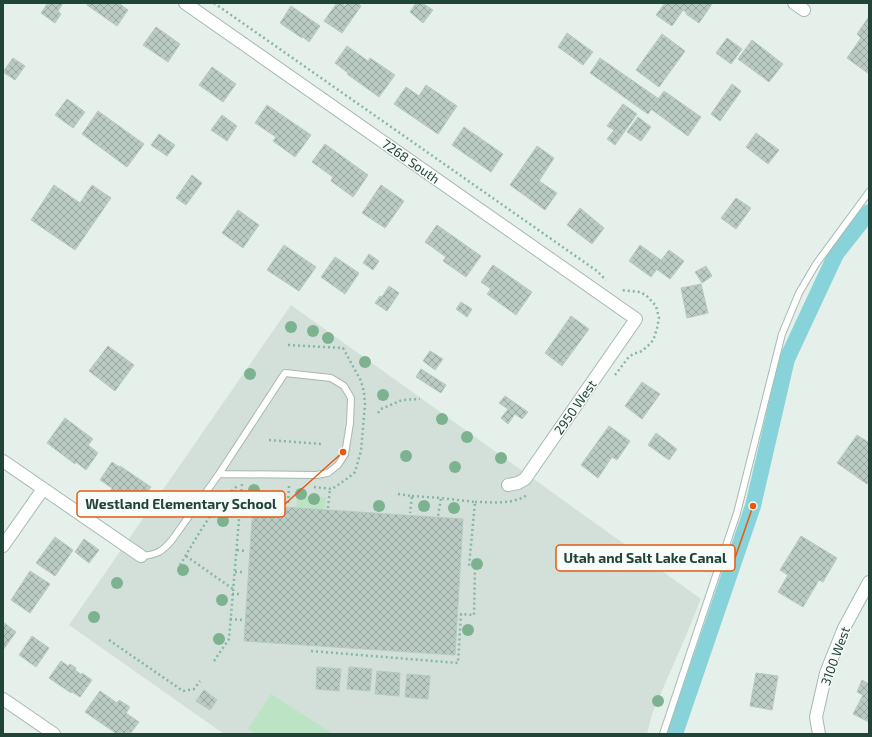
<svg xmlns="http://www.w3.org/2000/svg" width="872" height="737" viewBox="0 0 872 737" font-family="'Exo 2',sans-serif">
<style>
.built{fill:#d3e0d9}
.park{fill:#bce3c4}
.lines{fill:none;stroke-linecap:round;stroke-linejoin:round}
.canal{stroke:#88d2da;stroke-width:16}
.building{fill:url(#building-cross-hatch);stroke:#b6cac1}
.lane-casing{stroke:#a6b9b1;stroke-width:8}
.street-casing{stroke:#a6b9b1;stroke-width:14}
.path{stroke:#82b7a3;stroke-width:2.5;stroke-dasharray:2 3;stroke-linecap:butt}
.lane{stroke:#fff;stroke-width:6}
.street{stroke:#fff;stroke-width:12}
.tree{fill:#7cb28f}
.labels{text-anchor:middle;stroke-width:3;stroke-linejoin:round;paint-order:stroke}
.street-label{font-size:13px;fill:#214439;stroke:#f7fbf9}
.leader{fill:none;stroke:#e8590c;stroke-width:1.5}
.callout-dot{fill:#e8590c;stroke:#f7fbf9;stroke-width:1.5}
.callout{fill:#f7fbf9;stroke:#e8590c;stroke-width:1.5}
.callout-label{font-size:14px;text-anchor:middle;font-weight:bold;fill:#214439}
</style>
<defs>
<pattern id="building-cross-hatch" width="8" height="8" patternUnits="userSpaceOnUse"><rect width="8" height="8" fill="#bacbc3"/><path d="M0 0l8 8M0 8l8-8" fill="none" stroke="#97a69f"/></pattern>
</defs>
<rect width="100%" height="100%" fill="#e5f0ea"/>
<!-- built -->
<path class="built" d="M291,305L701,599L685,638L668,677L652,714L647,734H224L69,625Z"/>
<!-- park -->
<g class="park">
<path d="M297,496L326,497L324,514L296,512Z"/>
<path d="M271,694L333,734H255L248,729Z"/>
</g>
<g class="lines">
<!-- canal -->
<path class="canal" d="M675,734L753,506L787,359L836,254L869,212"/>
</g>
<!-- building -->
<g class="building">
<path d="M46,3H63L58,11L61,14L55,23L41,13L47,4Z"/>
<path d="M89,3H120L121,4V5L128,10L117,26L87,5Z"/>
<path d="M337,3H341L345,6L347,3H358L361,6L342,33L324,21Z"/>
<path d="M416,3H422L433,10L423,23L410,12Z"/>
<path d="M665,3H710L712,4L699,23L686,14V12L683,10L672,26L656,15Z"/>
<path d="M291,6L320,26L309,42L303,37L302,38L280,23Z"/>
<path d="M868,18L869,19V74L847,58L861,38L857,34Z"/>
<path d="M156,27L180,44L168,62L143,45Z"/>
<path d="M567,33L593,52L583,65L558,47Z"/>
<path d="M662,34L685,51L659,87L636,70Z"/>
<path d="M727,38L742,49L731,64L716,53Z"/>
<path d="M752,40L783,64L769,82L738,59Z"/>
<path d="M347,46L368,61L370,58L395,75L379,97L347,74L348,73L335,63Z"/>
<path d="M13,58L25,66L15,80L3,72Z"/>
<path d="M600,58L659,99L648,114L590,73Z"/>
<path d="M212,67L236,84L223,102L199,85Z"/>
<path d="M732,84L741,91L720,121L711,114Z"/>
<path d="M426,85L457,106L438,134L394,104L406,87L419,96Z"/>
<path d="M664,91L701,117L688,136L651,109Z"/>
<path d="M67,99L85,112L73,128L55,115Z"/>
<path d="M623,104L637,114L615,145L607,139L614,130L607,126Z"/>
<path d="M267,105L311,135L295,157L273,141L276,137L255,123Z"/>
<path d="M98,111L144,144L127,167L82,134Z"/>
<path d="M222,115L237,126L227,141L211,130Z"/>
<path d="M638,117L651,127L641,141L627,132Z"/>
<path d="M464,127L503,154L491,172L452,145Z"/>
<path d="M756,133L779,150L768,164L746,147Z"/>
<path d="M159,134L175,145L167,156L151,145Z"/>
<path d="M325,144L368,175L353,197L331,181L333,177L312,162Z"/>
<path d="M537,146L554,158L539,181L557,193L545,210L510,185Z"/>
<path d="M192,175L202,183L186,205L176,198Z"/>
<path d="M54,185L80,203L92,185L111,198L75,250L31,220Z"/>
<path d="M381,185L404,201L385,228L362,213Z"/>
<path d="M736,198L751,208L736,229L721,218Z"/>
<path d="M580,208L604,228L592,244L567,225Z"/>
<path d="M238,210L259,225L243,248L222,233Z"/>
<path d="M437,225L481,256L466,277L443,261L446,257L425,242Z"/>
<path d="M284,245L316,267L299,291L267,270Z"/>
<path d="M640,245L661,260L655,268L657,269L651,277L629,261Z"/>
<path d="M669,250L684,261L670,279L655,268Z"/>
<path d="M369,254L379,261L373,270L363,263Z"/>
<path d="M335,257L359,273L345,294L321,277Z"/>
<path d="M493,265L532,292L516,315L487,294L491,289L481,282Z"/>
<path d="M706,266L712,276L702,283L695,272Z"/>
<path d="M701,284L708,313L687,318L681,288Z"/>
<path d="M389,286L399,293L387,311L375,303L380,296L382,297Z"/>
<path d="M461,302L472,309L467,317L456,309Z"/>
<path d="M571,316L589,329L562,366L545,353Z"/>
<path d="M108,346L134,365L115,391L89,371Z"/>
<path d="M430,351L443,359L435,370L423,361Z"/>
<path d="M421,369L446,385L441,393L416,377Z"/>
<path d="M642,382L660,394L642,419L625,406Z"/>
<path d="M505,396L528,412L522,419L515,414L508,424L501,418L508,409L499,403Z"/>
<path d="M65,418L93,439L88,445L98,453L86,470L76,462L75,464L47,443Z"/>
<path d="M609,426L630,441L617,460L612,457L598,478L581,465Z"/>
<path d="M656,433L677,449L669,460L648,445Z"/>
<path d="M857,435L868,442L869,441V481L867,484L837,463Z"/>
<path d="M112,462L119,467L120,466L151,487L137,507L125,498L124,501L110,491L112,488L100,480Z"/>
<path d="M253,505L463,519L455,655L244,641Z"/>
<path d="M801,536L837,558L823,582L819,580L803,607L778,592L788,575L780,570Z"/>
<path d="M55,537L73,550L55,576L36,563Z"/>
<path d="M84,539L99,550L89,563L75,552Z"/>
<path d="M30,571L50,584L30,613L11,600Z"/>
<path d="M3,622L16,632L3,650Z"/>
<path d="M32,636L49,648L36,667L19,655Z"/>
<path d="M61,661L68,666L70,664L76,668L75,670L82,675V673L92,680L80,697L72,692L71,693L49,678Z"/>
<path d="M317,667L341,669L339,691L316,689Z"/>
<path d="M349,667L372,669L370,691L347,689Z"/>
<path d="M377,671L400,673L399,696L375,694Z"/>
<path d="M756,673L778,676L772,710L750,706Z"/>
<path d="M407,674L430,676L428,699L405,697Z"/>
<path d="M862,680L869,684V722L853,714L863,695L857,692Z"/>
<path d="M204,690L217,700L210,710L196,701Z"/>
<path d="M100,691L117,703L119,700L130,707L126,713L139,722L130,734H117L85,712Z"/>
</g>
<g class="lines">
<!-- lane casing -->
<g class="lane-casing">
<g id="lane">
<path d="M141,556C156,555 162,552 172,540L219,474L285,373L331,378L344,386L351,398L350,423L345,454L338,465L328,473L316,475L219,474"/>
<path d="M663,734L702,617L737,513L782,334L799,293L816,264L869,192"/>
</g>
</g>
<!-- street casing -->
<g class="street-casing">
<g id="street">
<path d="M185,3L636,319L525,479L518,483L508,485"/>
<path d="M794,3L804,10"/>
<path d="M3,461L141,556"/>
<path d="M3,546L43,489"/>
<path d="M3,699L54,734"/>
<path d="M819,734L816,717L826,673L844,628L869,582"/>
</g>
</g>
<!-- path -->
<g class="path">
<path d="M214,3L597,271L606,280"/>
<path d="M288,345L343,348L361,381L364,392L365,404L361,451L355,472L348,478L332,489L314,487"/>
<path d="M615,375L628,358L633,354L642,351L651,343L654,338L657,328L659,318L656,306L646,295L639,292L621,290"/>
<path d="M378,413L381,409L402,400L420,399"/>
<path d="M269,440L321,444"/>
<path d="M398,494L412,496L410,513"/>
<path d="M412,496L441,498L438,516"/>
<path d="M475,502C493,502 512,505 527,495"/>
<path d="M288,503L289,486"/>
<path d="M328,508L330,488"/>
<path d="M237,550L247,551"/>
<path d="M186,556L233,589"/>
<path d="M180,565C196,539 215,502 239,485"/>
<path d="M235,572H242"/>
<path d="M232,594H242"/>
<path d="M230,619L243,620"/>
<path d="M109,640L183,691L194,689L200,681"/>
<path d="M311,651L458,663L461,614L474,615L475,566H469L475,502L441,498"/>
<path d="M214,661L229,639L242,484"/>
</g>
<!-- lane -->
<use href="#lane" class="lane"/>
<!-- street -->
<use href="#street" class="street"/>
</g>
<!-- trees -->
<g class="tree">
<circle cx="291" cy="327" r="6"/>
<circle cx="313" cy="331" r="6"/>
<circle cx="328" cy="338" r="6"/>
<circle cx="365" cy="362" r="6"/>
<circle cx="250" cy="374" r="6"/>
<circle cx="383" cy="395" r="6"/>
<circle cx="442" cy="419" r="6"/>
<circle cx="467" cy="437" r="6"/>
<circle cx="406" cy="456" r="6"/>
<circle cx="501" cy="458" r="6"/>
<circle cx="455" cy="467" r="6"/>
<circle cx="254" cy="490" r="6"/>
<circle cx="301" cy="494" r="6"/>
<circle cx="314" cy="499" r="6"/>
<circle cx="379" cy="506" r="6"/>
<circle cx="424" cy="506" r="6"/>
<circle cx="454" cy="508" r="6"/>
<circle cx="223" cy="521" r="6"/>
<circle cx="477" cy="564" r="6"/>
<circle cx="183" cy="570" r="6"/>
<circle cx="117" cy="583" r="6"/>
<circle cx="222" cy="600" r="6"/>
<circle cx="94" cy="617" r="6"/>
<circle cx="468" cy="630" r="6"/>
<circle cx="219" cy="639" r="6"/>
<circle cx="658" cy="701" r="6"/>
</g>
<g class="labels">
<!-- street labels -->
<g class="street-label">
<text transform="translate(411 161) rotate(35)" y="5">7268 South</text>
<text transform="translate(575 407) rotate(-55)" y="5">2950 West</text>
<text transform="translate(835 656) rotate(-70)" y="5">3100 West</text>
</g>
</g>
<!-- callouts -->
<path class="leader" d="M343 452L285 504M753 506L735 558"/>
<g class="callout-dot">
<circle cx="343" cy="452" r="4"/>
<circle cx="753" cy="506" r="4"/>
</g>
<g class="callout">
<rect x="77" y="491" width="208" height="26" rx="4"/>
<rect x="556" y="545" width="179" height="26" rx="4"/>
</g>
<g class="callout-label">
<text x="181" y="509">Westland Elementary School</text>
<text x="645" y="563">Utah and Salt Lake Canal</text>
</g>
<!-- border -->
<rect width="872" height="737" fill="none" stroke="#214439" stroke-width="8"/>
</svg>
